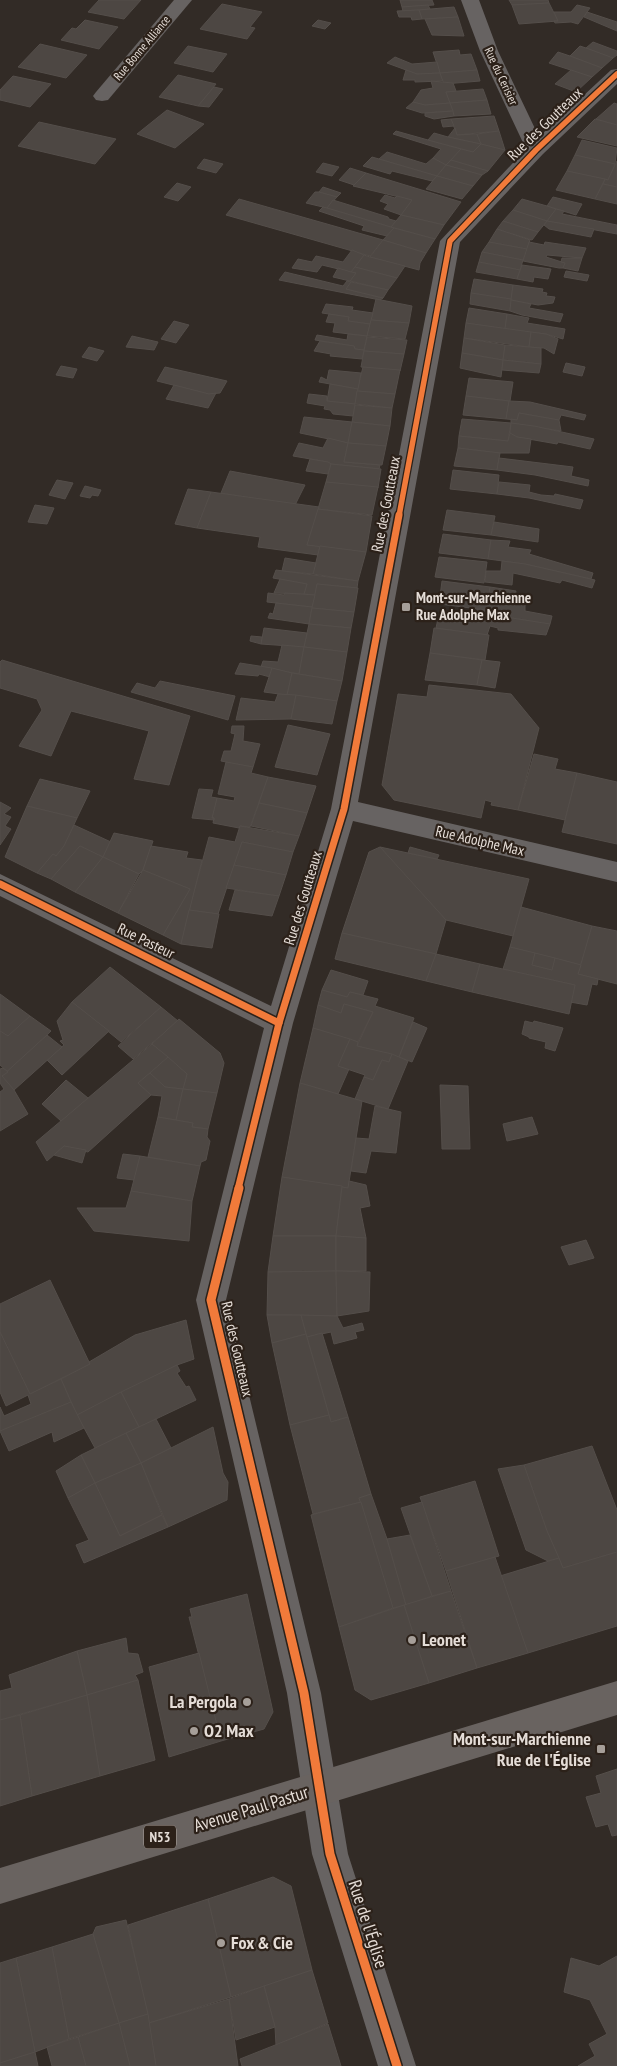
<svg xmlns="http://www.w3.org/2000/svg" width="617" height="2066" viewBox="0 0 617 2066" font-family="'PT Sans Narrow',sans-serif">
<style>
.building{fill:#4d4743;stroke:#544e4a}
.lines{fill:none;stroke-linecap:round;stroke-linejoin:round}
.minor{fill:#676362;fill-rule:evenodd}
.primary{fill:#696360;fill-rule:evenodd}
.cycleway-far2-casing{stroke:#2c2119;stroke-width:8}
.cycleway-far1-casing{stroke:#2c2119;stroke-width:10}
.cycleway-casing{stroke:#2c2119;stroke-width:12}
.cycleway-far2{stroke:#f17a3a;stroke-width:5.5}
.cycleway-far1{stroke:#f17a3a;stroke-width:7}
.cycleway{stroke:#f17a3a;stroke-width:9}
.poi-dot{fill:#a69f99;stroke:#2c2119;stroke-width:2}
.labels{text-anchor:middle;stroke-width:4.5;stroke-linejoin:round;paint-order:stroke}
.far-street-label{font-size:12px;fill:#e5ddd7;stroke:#2c2119}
.shield{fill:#2c2119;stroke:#aea59e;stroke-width:1}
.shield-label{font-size:14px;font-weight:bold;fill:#e5ddd7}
.street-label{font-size:15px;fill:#e5ddd7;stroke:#2c2119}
.poi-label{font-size:15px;font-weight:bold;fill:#e5ddd7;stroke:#2c2119;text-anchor:start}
.near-poi-label{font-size:18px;font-weight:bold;fill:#e5ddd7;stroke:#2c2119;text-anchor:start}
.near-street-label{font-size:18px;fill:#e5ddd7;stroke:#2c2119}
</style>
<rect width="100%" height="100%" fill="#322b26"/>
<!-- building -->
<g class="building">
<path d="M99,0H141L124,19L88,12Z"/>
<path d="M400,0H432L434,5L402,7Z"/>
<path d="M509,0H548L549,3L512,5Z"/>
<path d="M549,3L558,21L519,24L512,5Z"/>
<path d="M222,4L262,12L250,27L255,28L247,39L200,29Z"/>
<path d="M428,5L430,9L403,11L402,7Z"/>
<path d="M577,5L590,8L578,24L571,22L555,23L554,21H558L554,12H571Z"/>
<path d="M454,7L458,17L422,19L419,10Z"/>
<path d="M419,10L422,19L412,20L411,17H399L397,11Z"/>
<path d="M587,12L617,22V31L584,17Z"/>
<path d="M458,17L464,36L432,35L425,19Z"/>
<path d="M85,20L118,27L99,49L61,40L72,28L76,29Z"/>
<path d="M318,20L331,23L325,29L312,26Z"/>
<path d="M593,42L617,51V55L613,58L586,48Z"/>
<path d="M40,44L87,55L66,78L18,67Z"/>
<path d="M188,46L227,54L213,72L174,63Z"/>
<path d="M580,46L586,48L613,58L602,68L570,56Z"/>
<path d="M459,50L460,55L471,54L477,70L440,73L433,52Z"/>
<path d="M558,52L570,56L602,68L592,77L549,63Z"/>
<path d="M395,57L412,64L437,62L440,73L417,74L387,63Z"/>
<path d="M406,70L417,74L440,73L443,81L415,82V80H403Z"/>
<path d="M477,70L480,81L444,84L440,73Z"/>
<path d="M571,70L592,77L576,92L555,84Z"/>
<path d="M178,75L216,84L198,106L159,97Z"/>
<path d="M13,76L51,84L30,107L0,100V90Z"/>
<path d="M431,81L453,83L456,91L446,92L450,103L425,105L413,102L421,90L433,88Z"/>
<path d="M214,87L223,89L209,107L198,106Z"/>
<path d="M483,89L487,100L450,103L446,92Z"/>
<path d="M487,100L491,114L454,116L450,103Z"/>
<path d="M413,102L425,105L450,103L453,111L422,113L406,108Z"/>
<path d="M614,103L617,104V125L596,119Z"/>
<path d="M167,110L204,124L175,148L137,134Z"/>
<path d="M453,111L454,116L434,119L425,116V113Z"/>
<path d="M494,116L499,131L457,135L451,119Z"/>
<path d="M451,119L454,126L443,127L441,120Z"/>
<path d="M595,119L617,125V146L577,137Z"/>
<path d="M39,122L116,139L95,164L18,146Z"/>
<path d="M455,128L457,135L477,134L481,144L448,137Z"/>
<path d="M396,131L428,140L461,149L446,165L433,158L441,149L393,134Z"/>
<path d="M499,131L505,150L481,144L477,134Z"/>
<path d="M434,133L448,137L481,144L473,152L428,140Z"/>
<path d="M582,140L617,148L615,164L575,155Z"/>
<path d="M481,144L505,150L488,171L451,160L461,149L473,152Z"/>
<path d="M387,152L426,164L433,158L446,165L437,176L379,159Z"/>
<path d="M575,155L615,164L608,180L567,171Z"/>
<path d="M372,157L379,159L437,176L432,181L392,171L390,174L363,166Z"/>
<path d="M204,159L223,164L216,173L197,168Z"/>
<path d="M451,160L488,171L482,175L446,165Z"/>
<path d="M617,161V187L603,184L605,179L608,180Z"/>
<path d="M323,163L339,167L332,176L316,172Z"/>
<path d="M446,165L482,175L473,186L437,176Z"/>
<path d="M350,168L366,173L354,185L339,180Z"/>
<path d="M567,171L605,179L595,199L556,190Z"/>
<path d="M366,173L461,202L444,225L401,215L412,200L353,186Z"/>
<path d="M437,176L473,186L462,199L426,189Z"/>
<path d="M177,183L191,187L178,201L164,197Z"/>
<path d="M603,184L617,187V204L595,199Z"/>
<path d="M323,187L341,193L337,197L319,192Z"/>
<path d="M315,192H319L337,197L327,208L306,203Z"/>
<path d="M385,195L395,198L397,196L412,200L401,215L384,209L388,204L380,201Z"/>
<path d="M553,197L582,204L576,215L547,206Z"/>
<path d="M239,199L334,226L383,240L370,256L226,215Z"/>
<path d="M522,199L547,206L556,209L547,221L513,210Z"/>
<path d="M333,200L388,217L389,219L396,221L391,227L327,208Z"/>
<path d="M323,207L327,208L394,228L387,236L362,230L364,226L319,211Z"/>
<path d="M556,209L564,211L562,214L617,225V234L547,221Z"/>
<path d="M513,210L547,221L538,232L503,221Z"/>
<path d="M401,215L444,225L435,239L391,227Z"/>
<path d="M503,221L538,232L532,240L497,229Z"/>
<path d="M547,221L582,227L594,229L591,237L549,229L544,225Z"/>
<path d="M394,228L435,239L426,253L383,240Z"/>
<path d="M497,229L530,240L527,249L489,242Z"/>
<path d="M383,240L426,253L420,263L419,270L370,257Z"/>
<path d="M489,242L527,249L523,260L482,252Z"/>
<path d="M529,242L544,245L545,242L586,248L582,258L547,255L546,257L565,263L563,268H559L523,261Z"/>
<path d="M352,250L364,255L351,272L322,265L317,272L292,268L298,259L312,262L316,256L343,262Z"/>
<path d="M482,252L523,260L520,270L479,262Z"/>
<path d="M364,255L370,257L405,266L397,278L355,267Z"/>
<path d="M562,258H582L578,271L563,268L565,263L561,262Z"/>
<path d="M479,262L520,270L517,279L476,272Z"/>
<path d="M522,265L551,269L548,279L534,277L533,282L517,279Z"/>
<path d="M355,267L397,278L388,290L350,281L356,273L351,272Z"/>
<path d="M338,268L351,272L356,273L350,281L333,277Z"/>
<path d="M566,271L589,275L587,281L564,277Z"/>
<path d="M285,272L343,286L347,281L351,282L346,289L383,298L380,300L279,280Z"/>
<path d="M474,279L513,285L511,299L471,293Z"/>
<path d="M351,282L388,290L383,298L346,289Z"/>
<path d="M513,285L543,289L542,292L547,293L546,296L555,297L553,303L538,305L511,300Z"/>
<path d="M471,293L511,299L510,311L470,304Z"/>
<path d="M376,299L412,306L409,323L371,320Z"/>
<path d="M511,300L531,304L529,308L563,314L560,322L522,315L510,311Z"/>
<path d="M326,304L353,307L352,310L373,313L370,324L348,321L349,317L322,313Z"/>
<path d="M469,308L507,314L505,329L466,323Z"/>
<path d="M329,314L349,317L348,321L370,324L367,336L333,332L335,323L326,322Z"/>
<path d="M507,314L529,318L527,323L565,329L563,339L546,334L505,329Z"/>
<path d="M371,320L409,323L405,339L367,336Z"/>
<path d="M174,321L189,325L176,343L161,339Z"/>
<path d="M466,323L531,332L529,347L464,338Z"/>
<path d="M531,332L546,334L558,339L554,354L544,348L529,347Z"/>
<path d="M348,334L367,336L364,350L355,349L354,346L315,340L317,335L347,340Z"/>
<path d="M132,336L158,342L154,350L126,347Z"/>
<path d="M367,337L407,340L404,354L364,351Z"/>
<path d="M464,338L505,345L503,360L462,353Z"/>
<path d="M320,341L354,346L355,349L364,350L362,359L330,356L331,354L314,351Z"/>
<path d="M505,345L541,348V364L503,360Z"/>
<path d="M89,347L104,351L97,361L82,357Z"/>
<path d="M364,351L404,354L400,371L361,367Z"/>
<path d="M462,353L503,360L501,377L460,368Z"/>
<path d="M503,360L541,364L539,373L502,370Z"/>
<path d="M566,363L585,367L582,376L563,372Z"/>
<path d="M61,366L77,369L73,378L56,375Z"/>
<path d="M165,367L227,381L220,393L209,394L157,381Z"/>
<path d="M363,367L400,370L395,394L357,391Z"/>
<path d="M329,370L361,373L358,389L319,382L321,377L327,380Z"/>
<path d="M469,378L513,382L510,401L466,396Z"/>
<path d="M330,384L358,389L355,404L327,401Z"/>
<path d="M174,385L209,394L216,393L208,408L166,399Z"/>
<path d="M357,391L395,394L392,408L355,404Z"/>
<path d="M309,394L327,396V401L355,404L353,416L333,414L330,410L324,409L325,406L307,403Z"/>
<path d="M466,396L509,401L506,419L463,415Z"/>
<path d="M509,401L530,402L586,415L584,420L561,415L559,420L519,413L517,420L506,419Z"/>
<path d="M355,405L392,408L390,426L352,422Z"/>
<path d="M519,413L559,420L561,431L511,423V419L517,420Z"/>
<path d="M304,417L352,422L348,443L300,433Z"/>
<path d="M462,419L511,423L508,441L459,436Z"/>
<path d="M352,422L390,426L386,446L348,443Z"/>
<path d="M511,423L534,426L594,439L590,449L558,442L557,444L517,437L510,433Z"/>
<path d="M510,433L517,437L531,439L529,453H500L458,448L459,436L508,441Z"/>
<path d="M328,438L348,443L344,462L380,465L379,469L331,464L328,462L293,456L299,443L323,448Z"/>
<path d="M348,443L386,446L382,465L344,462Z"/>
<path d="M458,448L500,453L497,470L454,466Z"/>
<path d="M499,458L573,467L571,476L589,480L588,486L535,475L497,470Z"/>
<path d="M310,459L328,462L331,464L328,474L306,471Z"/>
<path d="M331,464L381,469L378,488L326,482Z"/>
<path d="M453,470L499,475L497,494L450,489Z"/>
<path d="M230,471L305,485L295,505L221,493Z"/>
<path d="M57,480L73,483L65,499L49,495Z"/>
<path d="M326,482L378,487L372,515L318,509Z"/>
<path d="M499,482L530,485L529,492L541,495L554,496L555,494L583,500L580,509L529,498L497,494Z"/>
<path d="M85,486L101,490L98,496L92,495L90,498L80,496Z"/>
<path d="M188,489L211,492L197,528L175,524Z"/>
<path d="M211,492L319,507L307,545L320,546L318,555L258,547L260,537L197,528Z"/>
<path d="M35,505L54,508L47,524L28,522Z"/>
<path d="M318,509L372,516L366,552L307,545Z"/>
<path d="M447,510L495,516L491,535L443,530Z"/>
<path d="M494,522L539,529L538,542L491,535Z"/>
<path d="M443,534L491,540L488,559L439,553Z"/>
<path d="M491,540L510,541L508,547L531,550L529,554L593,573L591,579L525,564L488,559Z"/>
<path d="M320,546L366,552L358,581L313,574Z"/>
<path d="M439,557L487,562L484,583L435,577Z"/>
<path d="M285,558L316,563L313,574L282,571Z"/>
<path d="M502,561L525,564L595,580L592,588L562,580L560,583L513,573L512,585L485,582L486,571H501Z"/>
<path d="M276,570L358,581L357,588L317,584L315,595L304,594L307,584L273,578Z"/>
<path d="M280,579L307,584L304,594L274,593Z"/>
<path d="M442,581L490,587L487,610L439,604Z"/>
<path d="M317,584L358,588L354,612L312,608Z"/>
<path d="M490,587L516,591L514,602L488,599Z"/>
<path d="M268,593L284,595L285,593L315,595L312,607L267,602Z"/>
<path d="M488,599L525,603V611L552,616L550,624L493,615L490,621L475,619L477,609L487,610Z"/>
<path d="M276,603L312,607L309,624L268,618L270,613L273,614Z"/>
<path d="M312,608L354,612L351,628L309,624Z"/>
<path d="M439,614L490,621L493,615L550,624L546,635L498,630V628L490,626L487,635L436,628Z"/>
<path d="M309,624L351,628L347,652L304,647Z"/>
<path d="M264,628L307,633L304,647L261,644Z"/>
<path d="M434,628L489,635L485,660L430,653Z"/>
<path d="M251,636L262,637L261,644L250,641Z"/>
<path d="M282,645L304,647L299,674L261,667L263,661L278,662Z"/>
<path d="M304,647L347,652L342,681L299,674Z"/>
<path d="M430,653L482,660L477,685L425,680Z"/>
<path d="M2,660L190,716L169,785L134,779L149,731L71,711L51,756L19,746L42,710L37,699L0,688V662Z"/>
<path d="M482,660L500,662L495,688L477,685Z"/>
<path d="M240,663L272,668L270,677L259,674L258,676L235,674Z"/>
<path d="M272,668L292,673L287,695L264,692Z"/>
<path d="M292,673L342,681L337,701L287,695Z"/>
<path d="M160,681L235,696L228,720L131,692L137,683L155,688Z"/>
<path d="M429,685L511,694L539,728L518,810L491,805L492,802L485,800L481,818L394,800L382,785L398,694L427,697Z"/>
<path d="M278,694L296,695L291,719L236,720L241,698L275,702Z"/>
<path d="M296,695L337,701L332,724L291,719Z"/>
<path d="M288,725L330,734L317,775L275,767Z"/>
<path d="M232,726H244L243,741L260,744L253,767L221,761L224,751H231L235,734L231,733Z"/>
<path d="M534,754L558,759L555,769L577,773L565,820L518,810Z"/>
<path d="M226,762L253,767L251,773L268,777L250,827L240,826L239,828L213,823L214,818H212L217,798L234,801L235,797L218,794Z"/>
<path d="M577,773L617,782V844L562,832Z"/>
<path d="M268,777L316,786L307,813L259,803Z"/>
<path d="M40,779L90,791L77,818L27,806Z"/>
<path d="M199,789L213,790L211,797L217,798L212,818H214V820L192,818Z"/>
<path d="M0,802L11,808L4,814L11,817L5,826L11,829L0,845Z"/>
<path d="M259,803L307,813L299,836L251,826Z"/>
<path d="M27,806L77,818L64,846L56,856L53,854L37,873L5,857Z"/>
<path d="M74,825L111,842L103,857L80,846L51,879L37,873L53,854L56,856L64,846Z"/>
<path d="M240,826L299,836L293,852L242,842L218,914L189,910L209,837L235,842Z"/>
<path d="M114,833L153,841L143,870L139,874L103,857Z"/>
<path d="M242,842L293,852L286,875L234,865Z"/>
<path d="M80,846L103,857L75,892L51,879Z"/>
<path d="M151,846L188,852L186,858L202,860L181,944L163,935L190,889L143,870Z"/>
<path d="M380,847L529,879L513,936L446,920Z"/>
<path d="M380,847L446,920L436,954L342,933L369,852Z"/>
<path d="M410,847L439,855L437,859L408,853Z"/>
<path d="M103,857L139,874L118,913L75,892Z"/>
<path d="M234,865L286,875L279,896L226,888Z"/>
<path d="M143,870L190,889L163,935L118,913Z"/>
<path d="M235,890L279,896L272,916L229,910Z"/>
<path d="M521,907L592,926L581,965L510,947Z"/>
<path d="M189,910L219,914L212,948L181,944Z"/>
<path d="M592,926L617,931V984L578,974Z"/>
<path d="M342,933L436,954L426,981L335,959Z"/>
<path d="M510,947L535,953L532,965L552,970L555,958L581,965L578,974L598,979L597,985L592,984L587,1005L570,1002L575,985L503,969Z"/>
<path d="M535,953L555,958L552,970L532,965Z"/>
<path d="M436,954L480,964L472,992L426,981Z"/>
<path d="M480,964L575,985L569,1014L472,992Z"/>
<path d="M110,967L161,1007L121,1042L72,1002Z"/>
<path d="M331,970L368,981L363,995L350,992L347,997L322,990Z"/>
<path d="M322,990L347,997L350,992L378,999L375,1006L414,1018L399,1057L357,1046L373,1012L344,1004L341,1013L318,1005Z"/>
<path d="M0,994L30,1016L8,1036L0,1031Z"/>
<path d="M72,1002L109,1031L62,1075L47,1060L64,1045L60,1041L63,1040L57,1021Z"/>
<path d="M344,1004L373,1012L358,1042L313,1028L318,1005L341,1013Z"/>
<path d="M161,1007L178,1021L133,1059L118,1046Z"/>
<path d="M30,1016L51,1031L8,1072L0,1065V1031L8,1036Z"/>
<path d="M179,1019L220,1053L224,1063L217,1093L183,1089L187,1074L152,1044Z"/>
<path d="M525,1021L533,1023L534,1021L563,1028L555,1051L545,1048L546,1042L529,1038V1037L522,1034Z"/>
<path d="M413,1022L427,1028L412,1062L399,1057Z"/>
<path d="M313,1028L350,1039L338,1066L349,1069L338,1094L300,1083Z"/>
<path d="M47,1035L62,1047L14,1090L2,1076Z"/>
<path d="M350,1039L358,1042L357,1046L392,1054L389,1062L382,1060L373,1080L364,1077L365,1075L338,1066Z"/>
<path d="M152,1044L168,1057L138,1083L151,1095L88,1152L64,1146L47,1161L36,1142Z"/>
<path d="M392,1054L408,1061L388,1109L355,1099L364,1077L373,1080L382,1060L389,1062Z"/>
<path d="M168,1057L187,1074L183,1089L165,1087L150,1073Z"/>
<path d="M3,1068L8,1072L2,1076L14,1090L28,1114L0,1131V1092L4,1089L0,1083V1069Z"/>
<path d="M150,1073L165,1087L183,1089L176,1120L158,1117L162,1096L151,1095L138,1083Z"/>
<path d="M66,1080L88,1098L61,1121L42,1104Z"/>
<path d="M300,1083L362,1101L348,1188L282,1177Z"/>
<path d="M440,1085L468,1086L470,1149H442Z"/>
<path d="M183,1089L217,1093L208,1129L192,1127L193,1123L176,1120Z"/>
<path d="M375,1106L401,1112L396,1153L371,1151L366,1173L351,1171L356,1138L369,1139Z"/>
<path d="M158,1117L193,1123L192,1127L208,1129L207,1137L210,1141L206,1160L201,1162L200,1166L148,1157Z"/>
<path d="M532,1117L538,1134L507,1141L503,1124Z"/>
<path d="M64,1146L86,1150L82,1163L54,1155Z"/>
<path d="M123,1154L140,1156L134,1180L117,1178Z"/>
<path d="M140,1156L200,1166L192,1201L131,1191Z"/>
<path d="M282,1177L342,1186L336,1236H273Z"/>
<path d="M349,1181L366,1185L370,1206L360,1208L366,1238L336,1236L342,1187L348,1188Z"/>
<path d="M131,1191L192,1201L189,1241L94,1231L77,1208H126Z"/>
<path d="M273,1236H336V1271L268,1272Z"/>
<path d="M336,1236L366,1238V1271H336Z"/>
<path d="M586,1240L594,1258L569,1265L561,1247Z"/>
<path d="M336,1271L337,1316L267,1315L268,1272Z"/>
<path d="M336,1271L370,1272L369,1311L337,1316Z"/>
<path d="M50,1280L90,1364L30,1394L0,1332V1304Z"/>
<path d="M267,1315H301L306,1334L272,1343Z"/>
<path d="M301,1315L337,1316L343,1328L362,1323L364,1330L355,1332L357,1338L334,1344L331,1332L307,1337Z"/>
<path d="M186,1320L194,1359L177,1365L77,1415L61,1379L90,1364L89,1362L135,1335Z"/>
<path d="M0,1332L30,1394L61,1379L71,1402L0,1431V1407L4,1416L31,1404L28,1395L6,1406L0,1392Z"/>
<path d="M322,1333L348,1417L331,1422L307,1337Z"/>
<path d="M306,1334L329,1415L290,1425L272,1343Z"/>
<path d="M177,1365L180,1371L177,1373L186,1387L189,1386L196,1400L139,1427L121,1392Z"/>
<path d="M121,1392L139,1427L95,1448L77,1415Z"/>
<path d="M71,1402L84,1428L54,1442L52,1432L9,1451L0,1431Z"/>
<path d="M329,1415L331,1422L348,1417L371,1494L359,1498L361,1502L313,1514L290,1425Z"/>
<path d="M156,1419L171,1448L141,1463L126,1433Z"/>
<path d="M213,1427L223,1473L228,1482L227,1500L168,1527L141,1463Z"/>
<path d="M126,1433L141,1463L95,1483L81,1455Z"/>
<path d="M592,1446L617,1510V1552L563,1568L547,1531L524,1465Z"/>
<path d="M81,1455L95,1483L68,1498L56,1471Z"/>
<path d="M141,1463L162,1515L120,1536L95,1483Z"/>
<path d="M524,1465L547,1531L559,1558L548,1561L526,1550L498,1469Z"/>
<path d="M475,1481L499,1556L446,1571L420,1497Z"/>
<path d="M95,1483L120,1536L162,1515L168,1527L84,1563L76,1545L89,1540L68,1498Z"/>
<path d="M371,1494L387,1539L406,1605L393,1608L359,1498Z"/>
<path d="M361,1502L393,1608L339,1627L311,1515Z"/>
<path d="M422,1502L451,1591L432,1596L401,1508Z"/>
<path d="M410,1535L432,1596L406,1605L387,1539Z"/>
<path d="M617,1552V1626L528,1653L500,1576L559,1558L563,1568Z"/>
<path d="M495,1557L528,1653L477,1668L446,1571Z"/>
<path d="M451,1591L477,1668L429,1683L404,1605Z"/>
<path d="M247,1594L273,1712L264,1729L221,1741L189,1617H192L190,1609Z"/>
<path d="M404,1605L429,1683L371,1700L355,1690L339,1627Z"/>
<path d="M126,1638L128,1653L138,1654L143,1672L135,1675L138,1680L87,1695L77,1651Z"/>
<path d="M77,1651L87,1695L0,1720V1691L12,1688L9,1675Z"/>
<path d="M199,1653L221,1741L169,1757L149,1667Z"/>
<path d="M138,1680L155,1760L100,1776L87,1695Z"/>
<path d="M87,1695L100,1776L32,1796L20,1715Z"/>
<path d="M20,1715L32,1796L0,1806V1720Z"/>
<path d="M617,1769V1835L612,1836L608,1824L596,1827L586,1797L601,1793L596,1776Z"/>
<path d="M273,1877L291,1886L312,1970L231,1997L208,1899Z"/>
<path d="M208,1899L231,1997L149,2023L128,1925Z"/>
<path d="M126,1920L148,2014L119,2023L93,1934L96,1927Z"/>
<path d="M93,1934L119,2023L69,2039L52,1947Z"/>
<path d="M52,1947L69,2039L35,2052L16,1958Z"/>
<path d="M617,1956V2066H578L595,2056L589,2044L607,2034L590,2000L564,1992L571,1958L599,1966Z"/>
<path d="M16,1958L35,2052L0,2063V1963Z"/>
<path d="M312,1970L328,2023L276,2045L275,2027L264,1986Z"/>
<path d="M264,1986L275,2027L236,2040L229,1999Z"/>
<path d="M229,1999L238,2066H156L149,2023Z"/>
<path d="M148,2014L156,2066H130L119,2023Z"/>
<path d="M119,2023L130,2066H86L78,2037Z"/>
<path d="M328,2024L341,2066H242L240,2059Z"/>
<path d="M78,2037L86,2066H52L47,2047Z"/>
<path d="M35,2052L38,2066H0V2063Z"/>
</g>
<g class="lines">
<!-- minor -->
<g class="minor">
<path d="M174,0H192L108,100L102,101L96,100L93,96L96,92Z"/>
<path d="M461,0H479L498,51L539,137L611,70L617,69V84L543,154L460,242L358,802L617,862V882L353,821L293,1023L226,1300L321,1693L348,1854L416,2066H378L312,1854L287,1693L196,1300L264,1028L0,896V874L271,1006L331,809L440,241L526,149L480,51Z"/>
</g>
<!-- primary -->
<path class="primary" d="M617,1681V1715L0,1904V1868Z"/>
<!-- cycleway-far2 casing -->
<g class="cycleway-far2-casing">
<path id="cycleway-far2" d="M399,516L450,241L536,150L617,74"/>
</g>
<!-- cycleway-far1 casing -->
<g class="cycleway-far1-casing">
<g id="cycleway-far1">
<path d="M0,884L279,1023"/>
<path d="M238,1189L279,1023L344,809L399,515"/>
</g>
</g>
<!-- cycleway casing -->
<g class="cycleway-casing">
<path id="cycleway" d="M239,1188L211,1300L304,1693L330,1854L397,2066"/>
</g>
<!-- cycleway-far2 -->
<use href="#cycleway-far2" class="cycleway-far2"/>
<!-- cycleway-far1 -->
<use href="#cycleway-far1" class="cycleway-far1"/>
<!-- cycleway -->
<use href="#cycleway" class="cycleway"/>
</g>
<!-- markers -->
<g class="poi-dot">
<rect x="401" y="602" width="10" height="10" rx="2.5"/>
<circle cx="412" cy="1640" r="5"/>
<circle cx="247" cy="1702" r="5"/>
<circle cx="194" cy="1731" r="5"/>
<rect x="596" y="1744" width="10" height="10" rx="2.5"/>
<circle cx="221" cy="1943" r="5"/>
</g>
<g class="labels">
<!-- far-street labels -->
<g class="far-street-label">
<text transform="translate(142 48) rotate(-50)" y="4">Rue Bonne Alliance</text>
<text transform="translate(501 76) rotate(65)" y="4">Rue du Cerisier</text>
</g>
<!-- shield labels -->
<rect class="shield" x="144" y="1825.5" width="32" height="23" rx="4"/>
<g class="shield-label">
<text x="160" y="1842">N53</text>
</g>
<!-- street labels -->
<g class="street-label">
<text transform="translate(545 124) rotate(-44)" y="5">Rue des Goutteaux</text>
<text transform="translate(386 504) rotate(-79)" y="5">Rue des Goutteaux</text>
<text transform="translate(480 841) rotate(13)" y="5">Rue Adolphe Max</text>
<text transform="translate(303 898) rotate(-73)" y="5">Rue des Goutteaux</text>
<text transform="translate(146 941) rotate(26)" y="5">Rue Pasteur</text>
<text transform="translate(237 1349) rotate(77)" y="5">Rue des Goutteaux</text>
</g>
<!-- poi labels -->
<g class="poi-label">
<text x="416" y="603">Mont-sur-Marchienne<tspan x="416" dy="17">Rue Adolphe Max</tspan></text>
</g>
<!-- near-poi labels -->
<g class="near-poi-label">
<text x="422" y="1646">Leonet</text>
<text x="237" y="1708" text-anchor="end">La Pergola</text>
<text x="204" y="1737">O2 Max</text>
<text x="591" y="1745" text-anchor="end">Mont-sur-Marchienne<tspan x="591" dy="21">Rue de l'Église</tspan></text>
<text x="231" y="1949">Fox &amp; Cie</text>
</g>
<!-- near-street labels -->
<g class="near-street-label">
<text transform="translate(251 1809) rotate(-17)" y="6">Avenue Paul Pastur</text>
<text transform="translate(368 1924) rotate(72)" y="6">Rue de l'Église</text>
</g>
</g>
</svg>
